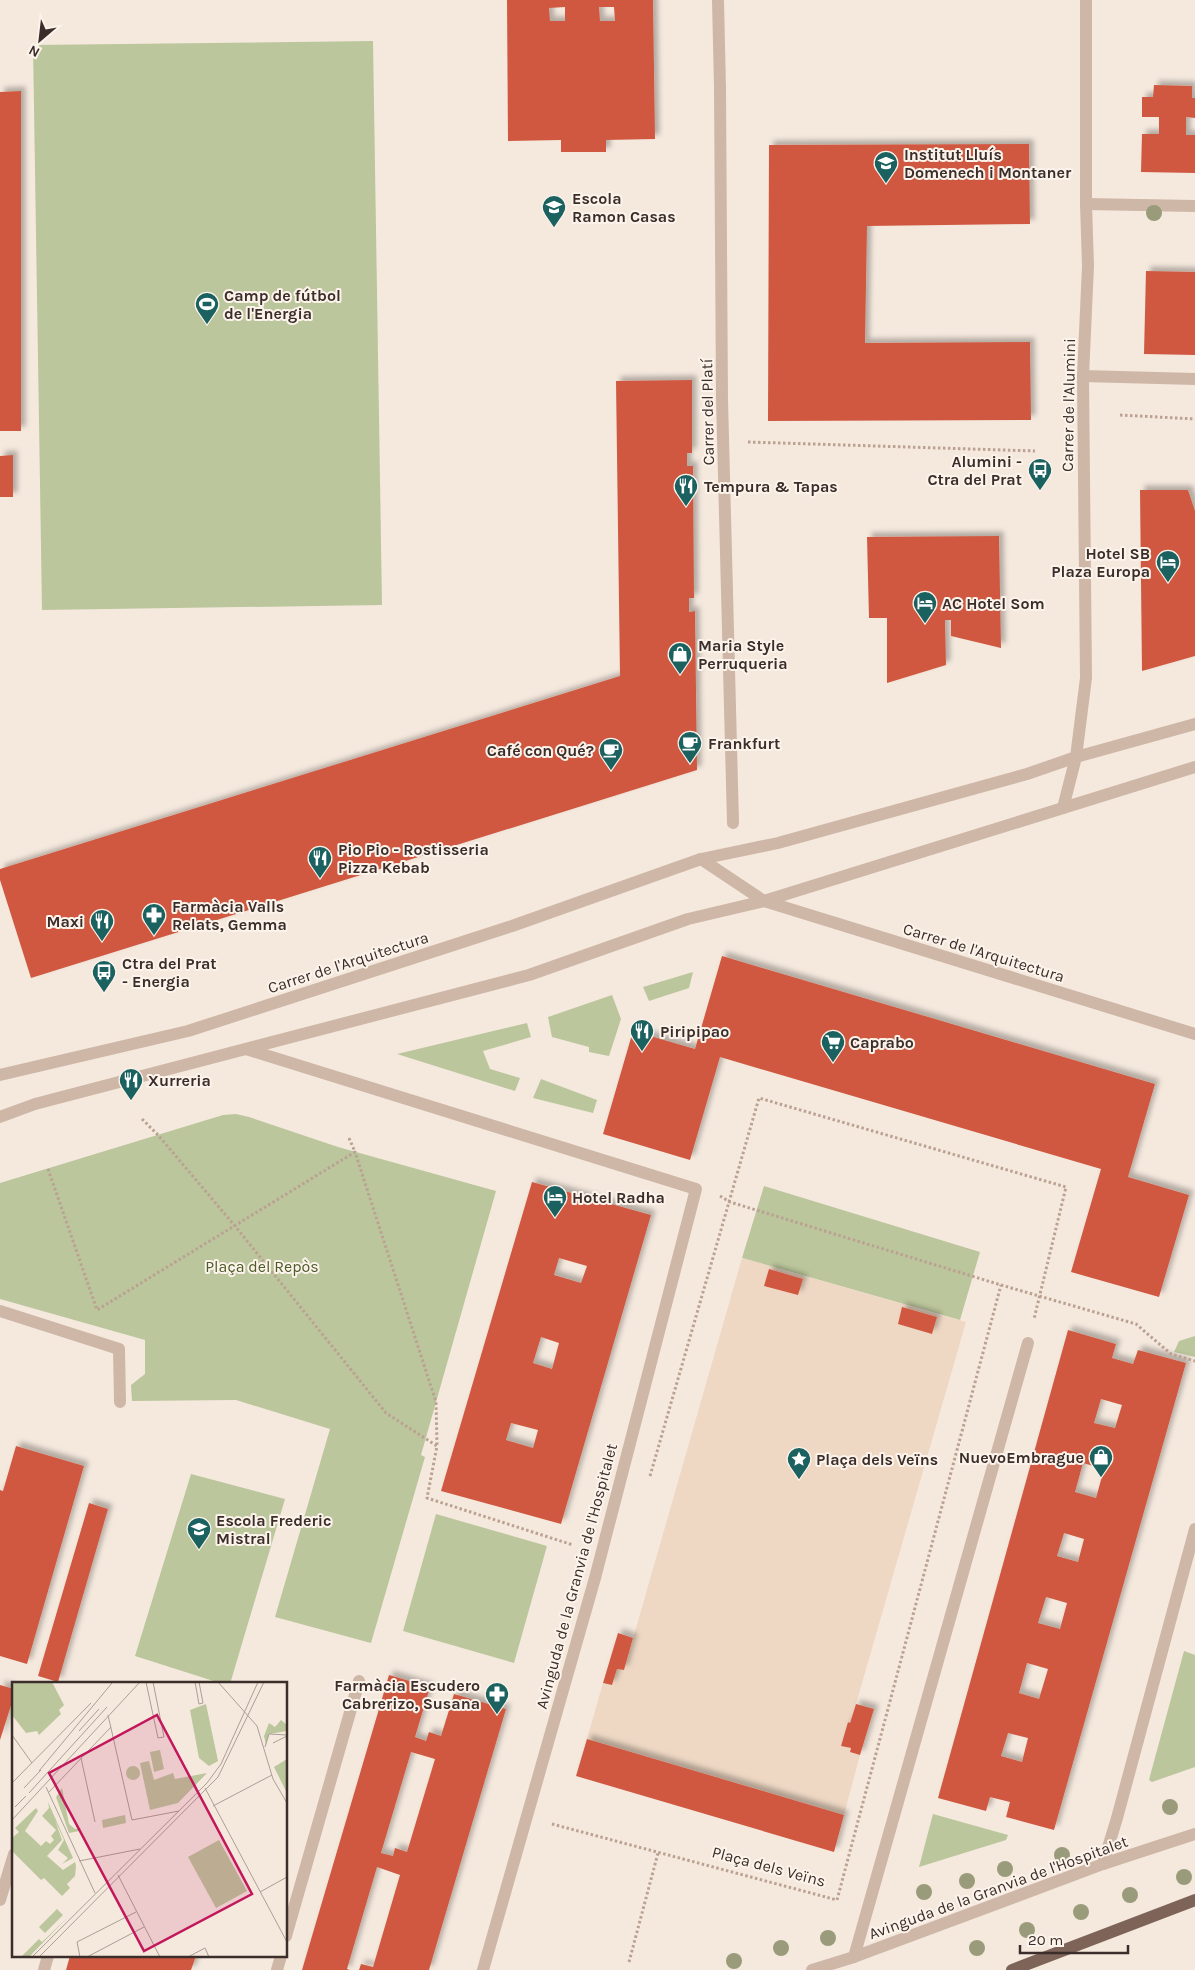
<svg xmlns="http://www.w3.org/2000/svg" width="1195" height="1970" viewBox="0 0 1195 1970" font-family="Karla,sans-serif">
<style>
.green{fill:#bbc69c}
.plaza{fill:#eed8c4}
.building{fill:#d05941;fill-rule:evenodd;filter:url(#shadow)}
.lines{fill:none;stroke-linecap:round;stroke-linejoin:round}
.path{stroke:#bba192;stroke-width:3;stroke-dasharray:2.5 2.5;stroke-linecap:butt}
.minor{stroke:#cfb7a8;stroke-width:12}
.major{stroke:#7e6359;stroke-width:12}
.tree{fill:#999b7b}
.labels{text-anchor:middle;stroke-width:4;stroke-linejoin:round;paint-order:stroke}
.poi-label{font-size:16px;font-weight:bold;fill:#3b2d29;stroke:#fcf3eb;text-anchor:start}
.street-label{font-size:16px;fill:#3b2d29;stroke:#fcf3eb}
.park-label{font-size:16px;fill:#4d5c2a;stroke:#fcf3eb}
.inset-road{fill:none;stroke:#ab9e96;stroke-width:1}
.view{fill:#c2185b;fill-opacity:0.15;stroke:#c2185b;stroke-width:2.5}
.inset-edge{fill:none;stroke:#3b2d29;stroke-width:2.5}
</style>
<defs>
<filter id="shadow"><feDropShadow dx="4.5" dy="-4.5" stdDeviation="2.5" flood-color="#0004"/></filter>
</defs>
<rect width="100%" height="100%" fill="#f5e9de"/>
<!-- green -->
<g class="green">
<path d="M373,41L382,605L42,610L33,45Z"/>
<path d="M693,972L689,988L649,1001L643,987Z"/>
<path d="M612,995L621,1019L609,1056L589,1052V1047L552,1037L548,1017Z"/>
<path d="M527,1023L531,1037L483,1051L490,1069L520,1078L515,1091L397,1054Z"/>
<path d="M541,1079L597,1100L593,1113L533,1098Z"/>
<path d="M236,1114L249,1117L338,1147L496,1191L421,1455L425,1457L371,1643L275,1617L330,1429L236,1400L132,1401L131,1385L145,1374V1340L0,1299V1183L223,1115Z"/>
<path d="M764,1186L980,1252L960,1320L742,1258Z"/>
<path d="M1195,1336V1357L1174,1352L1179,1341Z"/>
<path d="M191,1474L285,1499L230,1684H223L135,1656Z"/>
<path d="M436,1514L547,1546L514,1663L403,1631Z"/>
<path d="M1184,1651L1195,1655V1767L1152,1782L1149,1780L1150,1776Z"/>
<path d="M933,1814L1008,1835L1006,1840L919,1867Z"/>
</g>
<!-- plaza -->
<path class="plaza" d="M742,1258L966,1322L856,1704L850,1723L848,1722L841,1746L851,1748L850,1752L860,1755L844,1815L587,1739L603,1683L612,1685L617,1669L624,1670Z"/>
<!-- building -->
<g class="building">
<path d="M507,0H653L655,139L606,140V152H561V140L508,141ZM565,7V21H550L549,8ZM599,7H614L615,21H600Z"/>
<path d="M1154,85L1192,86V98H1195V118L1186,117V135H1195V173L1141,172L1142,134H1159V117H1142V97H1153Z"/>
<path d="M21,91V431H0V92Z"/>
<path d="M1029,144L1030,224L867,226L865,343L1030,342L1031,420L768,421L769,145Z"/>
<path d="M1146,271L1195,272V355L1144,354Z"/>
<path d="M692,380V453H687V466H693L694,598H689V612L695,611L697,770L31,978L0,880V869L620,676L616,381Z"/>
<path d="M13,455V497H0V456Z"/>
<path d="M1140,490H1188L1195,511V656L1142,671Z"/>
<path d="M999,536L1001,648L951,636V620H945L946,665L887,683V618H869L867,537Z"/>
<path d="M722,956L1155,1084L1128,1177L1189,1195L1159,1297L1071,1272L1101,1169L720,1057L690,1160L603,1134L633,1031L695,1049Z"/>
<path d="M532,1182L651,1215L561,1524L441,1491ZM559,1258L587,1266L581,1283L554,1275ZM541,1337L559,1343L552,1369L533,1363ZM511,1423L538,1430L533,1448L506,1440Z"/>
<path d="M769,1269L803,1279L798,1295L764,1286Z"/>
<path d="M902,1307L937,1317L932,1334L898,1324Z"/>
<path d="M1068,1330L1116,1344L1112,1358L1133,1364L1138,1350L1186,1363L1054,1830L1006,1817L1010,1802L990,1797L986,1811L938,1798ZM1101,1399L1122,1405L1115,1428L1094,1423ZM1083,1463L1104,1469L1096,1498L1075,1492ZM1064,1533L1084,1539L1078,1562L1057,1556ZM1046,1597L1067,1603L1060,1629L1038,1623ZM1027,1663L1048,1669L1039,1699L1019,1693ZM1008,1733L1028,1738L1022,1762L1001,1756Z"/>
<path d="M16,1446L84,1466L27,1664L0,1656V1490L3,1491Z"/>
<path d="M89,1503L108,1509L58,1682L38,1676Z"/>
<path d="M618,1633L633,1638L624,1670L617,1669L612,1685L603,1683Z"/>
<path d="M389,1675L430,1687L415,1737L426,1741L429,1732L441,1736L454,1694L506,1709L472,1824L429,1970H359L361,1964L373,1967L400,1875L377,1867L347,1969L350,1970H302ZM411,1752L435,1759L407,1852L395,1848L393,1856L381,1853Z"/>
<path d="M0,1685L14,1689V1696L0,1740Z"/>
<path d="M856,1704L874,1709L860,1755L850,1752L851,1748L841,1746L848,1722L850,1723Z"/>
<path d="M587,1739L844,1815L834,1852L576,1776Z"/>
<path d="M70,1956H196L191,1970H66Z"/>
</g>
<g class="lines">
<!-- path -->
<g class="path">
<path d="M1120,415L1195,419"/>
<path d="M748,442L1035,451"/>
<path d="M142,1119L158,1135L235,1226L386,1413L437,1446L427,1498L573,1545"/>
<path d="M349,1138L355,1152"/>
<path d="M48,1169L97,1310L355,1152L436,1402L437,1446"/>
<path d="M720,1196L730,1202L1001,1285L1136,1324L1171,1354L1195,1361"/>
<path d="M650,1476L759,1098L1066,1187L1034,1319"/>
<path d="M552,1824L837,1900L1001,1285"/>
<path d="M629,1962L658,1853"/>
</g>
<!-- minor -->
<g class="minor">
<path d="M718,0L720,88L722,399L733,823"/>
<path d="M1086,204L1195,206"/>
<path d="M1083,376L1195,379"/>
<path d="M1063,808L1076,757L1086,678L1083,376L1088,266L1086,204V0"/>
<path d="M701,859L764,901L1195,1034"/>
<path d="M246,1049L696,1189L595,1578L483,1970"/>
<path d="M0,1075L188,1031L512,926L701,859L778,843L1027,774L1076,757L1195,724"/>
<path d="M0,1117L35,1104L529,975L688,919L764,901L1195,767"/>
<path d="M0,1311L119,1349L120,1402"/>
<path d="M1103,1864L1117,1818L1195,1529"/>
<path d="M0,1900L14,1854"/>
<path d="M286,1936L359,1681"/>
<path d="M854,1957L1028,1343"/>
<path d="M44,1970L48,1956"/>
<path d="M277,1970L281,1956"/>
<path d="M812,1970L854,1957L1103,1864L1195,1834"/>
</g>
<!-- major -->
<path class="major" d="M1012,1970L1195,1900"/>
</g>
<!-- trees -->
<g class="tree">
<circle cx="1154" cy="213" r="8"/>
<circle cx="1170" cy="1807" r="8"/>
<circle cx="1062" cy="1855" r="8"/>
<circle cx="1005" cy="1869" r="8"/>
<circle cx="1184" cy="1877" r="8"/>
<circle cx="967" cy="1881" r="8"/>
<circle cx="924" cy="1892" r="8"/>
<circle cx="1130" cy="1895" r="8"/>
<circle cx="1081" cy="1912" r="8"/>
<circle cx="1027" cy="1930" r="8"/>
<circle cx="828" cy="1938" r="8"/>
<circle cx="781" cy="1948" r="8"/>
<circle cx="977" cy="1948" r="8"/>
<circle cx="734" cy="1961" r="8"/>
</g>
<!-- icons -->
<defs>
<g id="school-pin" transform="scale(1.25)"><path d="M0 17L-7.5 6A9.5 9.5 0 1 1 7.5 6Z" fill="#1a6160" stroke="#fcf3eb"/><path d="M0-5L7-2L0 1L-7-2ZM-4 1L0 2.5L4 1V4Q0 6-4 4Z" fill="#fff"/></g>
<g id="stadium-pin" transform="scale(1.25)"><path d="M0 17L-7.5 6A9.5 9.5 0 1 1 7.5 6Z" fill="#1a6160" stroke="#fcf3eb"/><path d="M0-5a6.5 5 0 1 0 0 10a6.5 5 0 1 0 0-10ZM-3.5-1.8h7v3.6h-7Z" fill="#fff"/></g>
<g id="bus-pin" transform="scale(1.25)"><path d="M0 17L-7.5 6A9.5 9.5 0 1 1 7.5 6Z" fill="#1a6160" stroke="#fcf3eb"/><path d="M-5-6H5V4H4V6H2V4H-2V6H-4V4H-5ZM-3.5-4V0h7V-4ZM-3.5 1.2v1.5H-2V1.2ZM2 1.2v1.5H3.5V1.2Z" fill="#fff"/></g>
<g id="restaurant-pin" transform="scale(1.25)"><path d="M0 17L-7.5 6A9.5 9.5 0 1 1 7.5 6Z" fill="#1a6160" stroke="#fcf3eb"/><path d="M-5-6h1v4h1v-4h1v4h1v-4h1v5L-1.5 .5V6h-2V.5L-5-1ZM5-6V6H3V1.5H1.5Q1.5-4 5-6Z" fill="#fff"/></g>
<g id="hotel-pin" transform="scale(1.25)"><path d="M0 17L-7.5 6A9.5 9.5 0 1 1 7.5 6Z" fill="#1a6160" stroke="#fcf3eb"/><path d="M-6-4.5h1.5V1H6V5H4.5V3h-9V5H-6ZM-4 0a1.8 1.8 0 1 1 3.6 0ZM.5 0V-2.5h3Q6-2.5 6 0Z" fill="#fff"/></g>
<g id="shop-pin" transform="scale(1.25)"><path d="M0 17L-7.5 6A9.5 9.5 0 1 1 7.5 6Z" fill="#1a6160" stroke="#fcf3eb"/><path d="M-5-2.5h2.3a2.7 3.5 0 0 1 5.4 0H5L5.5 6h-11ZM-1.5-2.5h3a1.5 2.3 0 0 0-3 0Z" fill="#fff"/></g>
<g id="cafe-pin" transform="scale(1.25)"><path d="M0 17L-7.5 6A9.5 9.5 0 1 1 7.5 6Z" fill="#1a6160" stroke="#fcf3eb"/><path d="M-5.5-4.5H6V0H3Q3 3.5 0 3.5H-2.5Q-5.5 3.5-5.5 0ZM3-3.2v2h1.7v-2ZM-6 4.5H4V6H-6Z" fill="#fff"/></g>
<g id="pharmacy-pin" transform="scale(1.25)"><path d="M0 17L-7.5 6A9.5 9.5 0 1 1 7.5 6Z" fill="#1a6160" stroke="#fcf3eb"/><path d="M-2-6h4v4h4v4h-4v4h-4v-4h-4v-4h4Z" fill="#fff"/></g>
<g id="supermarket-pin" transform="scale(1.25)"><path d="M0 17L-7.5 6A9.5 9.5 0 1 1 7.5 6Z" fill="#1a6160" stroke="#fcf3eb"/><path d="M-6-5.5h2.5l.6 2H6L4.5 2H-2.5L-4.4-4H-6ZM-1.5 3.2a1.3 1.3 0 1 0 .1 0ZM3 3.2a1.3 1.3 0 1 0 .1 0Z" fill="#fff"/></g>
<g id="sight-pin" transform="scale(1.25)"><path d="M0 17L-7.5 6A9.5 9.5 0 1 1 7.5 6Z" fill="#1a6160" stroke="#fcf3eb"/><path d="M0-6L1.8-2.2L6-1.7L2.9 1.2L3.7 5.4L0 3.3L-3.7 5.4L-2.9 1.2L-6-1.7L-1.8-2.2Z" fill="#fff"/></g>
</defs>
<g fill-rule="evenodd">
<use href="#school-pin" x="886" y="163"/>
<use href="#school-pin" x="554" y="207"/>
<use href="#stadium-pin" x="207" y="304"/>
<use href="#bus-pin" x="1040" y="470"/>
<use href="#restaurant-pin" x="686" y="486"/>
<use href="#hotel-pin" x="1168" y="562"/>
<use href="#hotel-pin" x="925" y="603"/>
<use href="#shop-pin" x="680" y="654"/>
<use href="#cafe-pin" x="690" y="743"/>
<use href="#cafe-pin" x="611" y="750"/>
<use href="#restaurant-pin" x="320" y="858"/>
<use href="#pharmacy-pin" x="154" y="915"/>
<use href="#restaurant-pin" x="102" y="921"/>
<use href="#bus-pin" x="104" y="972"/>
<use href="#restaurant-pin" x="642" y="1031"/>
<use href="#supermarket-pin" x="833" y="1042"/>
<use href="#restaurant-pin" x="131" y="1080"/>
<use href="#hotel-pin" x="555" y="1197"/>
<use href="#shop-pin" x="1101" y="1457"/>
<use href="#sight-pin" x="799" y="1459"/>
<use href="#school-pin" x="199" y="1529"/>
<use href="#pharmacy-pin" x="497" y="1694"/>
</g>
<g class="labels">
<!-- poi labels -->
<g class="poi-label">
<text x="904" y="160">Institut Lluís<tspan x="904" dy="18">Domenech i Montaner</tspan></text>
<text x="572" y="204">Escola<tspan x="572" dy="18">Ramon Casas</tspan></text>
<text x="224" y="301">Camp de fútbol<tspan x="224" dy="18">de l'Energia</tspan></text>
<text x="1022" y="467" text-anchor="end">Alumini -<tspan x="1022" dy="18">Ctra del Prat</tspan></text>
<text x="704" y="492">Tempura &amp; Tapas</text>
<text x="1150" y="559" text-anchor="end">Hotel SB<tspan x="1150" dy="18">Plaza Europa</tspan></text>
<text x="942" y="609">AC Hotel Som</text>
<text x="698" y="651">Maria Style<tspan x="698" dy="18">Perruqueria</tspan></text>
<text x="708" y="749">Frankfurt</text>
<text x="594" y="756" text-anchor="end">Café con Qué?</text>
<text x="338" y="855">Pio Pio - Rostisseria<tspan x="338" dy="18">Pizza Kebab</tspan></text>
<text x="172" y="912">Farmàcia Valls<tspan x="172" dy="18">Relats, Gemma</tspan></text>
<text x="84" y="927" text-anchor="end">Maxi</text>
<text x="122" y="969">Ctra del Prat<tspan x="122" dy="18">- Energia</tspan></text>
<text x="660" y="1037">Piripipao</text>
<text x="850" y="1048">Caprabo</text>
<text x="148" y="1086">Xurreria</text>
<text x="572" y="1203">Hotel Radha</text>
<text x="1084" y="1463" text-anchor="end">NuevoEmbrague</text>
<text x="816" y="1465">Plaça dels Veïns</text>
<text x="216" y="1526">Escola Frederic<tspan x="216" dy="18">Mistral</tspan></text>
<text x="480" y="1691" text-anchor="end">Farmàcia Escudero<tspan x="480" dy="18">Cabrerizo, Susana</tspan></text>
</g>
<!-- street labels -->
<g class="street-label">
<text transform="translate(1068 405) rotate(-89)" y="6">Carrer de l'Alumini</text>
<text transform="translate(707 412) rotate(-91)" y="6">Carrer del Platí</text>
<text transform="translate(984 952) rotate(17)" y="6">Carrer de l'Arquitectura</text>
<text transform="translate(348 962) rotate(-18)" y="6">Carrer de l'Arquitectura</text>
<text transform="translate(576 1576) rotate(-75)" y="6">Avinguda de la Granvia de l'Hospitalet</text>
<text transform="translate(769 1866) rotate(15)" y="6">Plaça dels Veïns</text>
<text transform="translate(998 1887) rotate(-20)" y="6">Avinguda de la Granvia de l'Hospitalet</text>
</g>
<!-- park labels -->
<g class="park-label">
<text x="262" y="1272">Plaça del Repòs</text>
</g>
</g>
<!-- overview -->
<g transform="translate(12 1682)">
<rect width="275" height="275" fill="#f5e9de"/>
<path d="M0,0H40L52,23L47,28L49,32L27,53L25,49L14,51L0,33ZM194,22L206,79L197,84L187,76L178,28ZM269,38L275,43V49L257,52L254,63L252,54L257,41L263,45ZM148,68L152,87L142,90L138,70ZM275,77V111L262,85ZM137,79L142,98L161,91L163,97L195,91L166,121L138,128L128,81ZM114 91a7 7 0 1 1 14 0a7 7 0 1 1-14 0ZM50,106L57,142L63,147L69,146L67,149L57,151L44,115ZM36,120L61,176L50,182L56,176L46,168L52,158L43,138L50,158L35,174L51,188L63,180L64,184L63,194L55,202L58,206L50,214L32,196L29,198L0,169V156L7,150L3,146L24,126L26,129L13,149L29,164L34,159L38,162L42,158L39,154L44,148L30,134L37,126ZM113,133L114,141L91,146L90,138ZM207,158L235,209L204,226L176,175ZM45,227L51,233L33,251L27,245ZM55,236L17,275H9L27,257L30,260Z" fill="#bbc69c"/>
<path class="inset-road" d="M134,0L146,56L152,55L141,0M183,0L187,22L191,21L187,0M206,0L245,44L261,97L275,121M96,33L120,138L167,129M67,49L87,27M0,53L20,81M261,61L275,54M253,65L257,52L275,53M69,76L83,140M27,89L100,1M0,101L79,21M34,105L83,211M12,106L29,88M193,106L275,260M37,110L99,45M17,111L95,25M201,124L260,93M3,125L14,114M0,138L128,0M67,179L128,167M106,193L148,275M248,210L275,195M20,275L195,101L209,82L246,0M27,275L206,95L252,0M68,275L65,260L124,230M75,275L132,245M176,275L193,266L197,275"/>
<path class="view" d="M145,33L240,212L132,269L37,91Z"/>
<rect width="275" height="275" class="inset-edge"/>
</g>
<!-- north arrow -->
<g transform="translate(40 40) rotate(208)" stroke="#fcf3eb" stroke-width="4" paint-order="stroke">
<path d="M0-4L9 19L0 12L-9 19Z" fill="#3b2d29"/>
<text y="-8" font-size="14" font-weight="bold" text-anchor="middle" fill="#3b2d29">N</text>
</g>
<!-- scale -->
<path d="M1020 1945v8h108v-8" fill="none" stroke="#3b2d29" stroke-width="2.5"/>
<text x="1028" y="1945" font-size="15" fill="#3b2d29" stroke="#fcf3eb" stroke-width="4" paint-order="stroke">20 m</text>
</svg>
